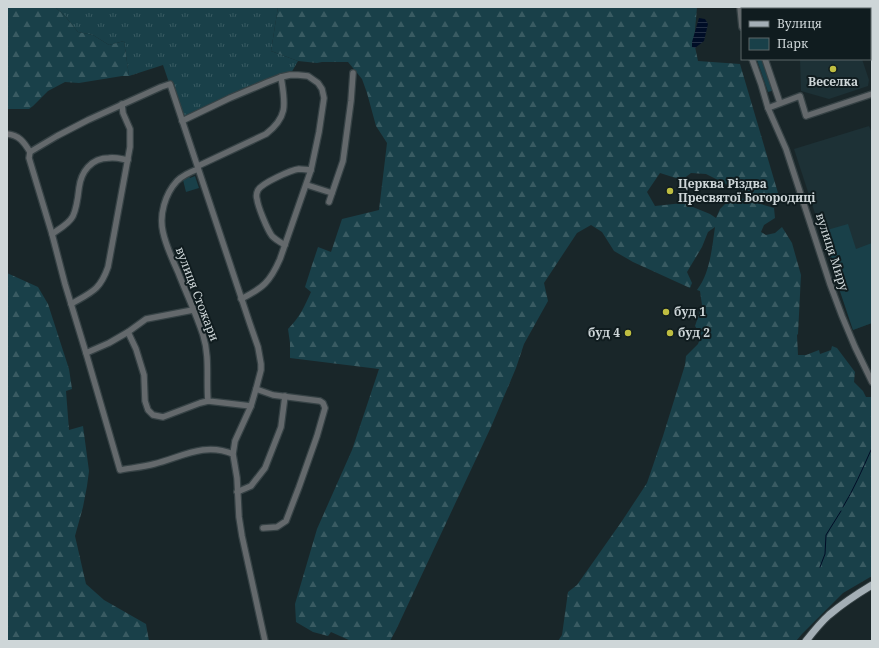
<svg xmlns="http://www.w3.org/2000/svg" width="879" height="648" viewBox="0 0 879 648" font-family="'Noto Serif',serif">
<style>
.built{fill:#1d3136}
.grass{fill:url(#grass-tufts)}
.forest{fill:url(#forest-firs)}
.park{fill:#194049}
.water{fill:url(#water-rules)}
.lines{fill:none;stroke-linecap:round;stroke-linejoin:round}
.stream{stroke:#000d26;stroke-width:1}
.minor-casing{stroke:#364245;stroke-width:8}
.major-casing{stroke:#364245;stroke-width:9}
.minor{stroke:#64696c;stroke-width:5.5}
.major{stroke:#a4afb6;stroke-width:7}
.poi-dot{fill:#bfbe41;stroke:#101c1f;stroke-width:1.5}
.labels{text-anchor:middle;stroke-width:4;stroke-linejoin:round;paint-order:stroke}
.poi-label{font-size:12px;font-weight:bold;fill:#ced6d8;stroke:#101c1f;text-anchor:start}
.street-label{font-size:12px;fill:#ced6d8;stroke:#101c1f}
</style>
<defs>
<pattern id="grass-tufts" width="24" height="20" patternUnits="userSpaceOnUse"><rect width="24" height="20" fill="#194049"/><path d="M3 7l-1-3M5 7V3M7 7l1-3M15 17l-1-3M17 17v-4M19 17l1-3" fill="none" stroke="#395b62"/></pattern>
<pattern id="forest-firs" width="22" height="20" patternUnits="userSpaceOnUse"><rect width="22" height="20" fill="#194049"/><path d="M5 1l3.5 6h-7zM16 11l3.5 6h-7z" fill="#395b62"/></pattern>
<pattern id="water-rules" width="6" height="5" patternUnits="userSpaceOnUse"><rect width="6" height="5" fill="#000d26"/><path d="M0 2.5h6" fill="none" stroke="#243045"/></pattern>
</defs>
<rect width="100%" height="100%" fill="#192629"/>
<!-- built -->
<g class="built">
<path d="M800,59H862L869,80L868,86L829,99L801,91Z"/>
<path d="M869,126L872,133V323L853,330L794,149Z"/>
</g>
<!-- grass -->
<path class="grass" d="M55,7H278L271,51L298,61L290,75L182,121L163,65L129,76L124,41L109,45L93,35L78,32L65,16Z"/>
<!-- forest -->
<g class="forest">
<path d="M7,7H55L65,16L78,32L93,35L109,45L124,41L129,76H122L79,83L65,82L48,91L33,106L29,109H7Z"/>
<path d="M278,7H697L694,42L698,61L740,64L778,193L764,197L730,186L706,174L691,173L682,180L660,173L647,192L655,206L683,203L710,214L716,218L720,209L726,203L737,197L774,208L775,218L764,225L761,232L766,235L775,233L782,227L792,243L801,275L798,334L797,335L798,355H806L819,350L820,354L831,350L832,346L837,348L855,372L854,382L863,391L866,397H872V576L843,593L802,634L796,641H558L562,635L568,592L577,585L622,521L647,483L663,436L685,365L686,356L698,344L701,336L695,326L702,305L700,291L697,290C710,273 712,248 715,227L708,232L702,247L687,272L692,283L690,288L633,262L614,251L602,232L591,225L577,233L544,283L548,301L524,344L516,368L491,427L396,630L390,641H351L331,632L328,636L313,632L296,622L295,604L317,529L352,450L379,369L290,358V343L288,329C300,317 304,307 311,292L305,287L312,265L318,247L331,252L342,219L379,210L387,143L376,126L367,93L362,79L348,62H322L317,63L298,61L271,51Z"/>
<path d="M7,273L38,287L48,304L69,369L72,389L66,391L69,430L83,426L89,471L87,486L83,507L75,536L86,584L104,600L146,624L149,641H7Z"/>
</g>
<!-- park -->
<g class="park">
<path d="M759,59H765L775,90L768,92L757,60Z"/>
<path d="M189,175L190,178L195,176L199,188L186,192L183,180Z"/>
<path d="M848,224L856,249L872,243V323L853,330L820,232Z"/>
</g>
<!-- water -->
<path class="water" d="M699,18L705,19L708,24L704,41L695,48L692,47V42Z"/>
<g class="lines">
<!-- stream -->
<g class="stream">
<path d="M843,507C854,489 862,470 871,450"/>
<path d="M820,567L825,554L826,535L841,511"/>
</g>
<!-- minor casing -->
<g class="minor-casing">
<g id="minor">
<path d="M740,7L742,27"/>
<path d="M765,9V7"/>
<path d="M752,59L761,84L768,108L786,149L830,284L842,316L855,347L872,382"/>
<path d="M765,59L780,103"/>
<path d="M768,108L800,96L806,116L872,94"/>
<path d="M182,121L230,98L268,82L281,77L290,75H298L308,76L318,83L322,89L324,98L319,132L311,170L280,259C270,282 263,288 241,299"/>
<path d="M7,134C19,135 24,142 30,152"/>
<path d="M198,166L266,134C289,116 285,103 281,77"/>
<path d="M198,169C190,172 183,175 177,181C165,194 159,215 163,232C166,246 172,259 178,272C186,293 196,313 203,335C210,357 206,379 208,401L251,406"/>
<path d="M307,185L332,193"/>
<path d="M329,202L343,161L351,101L353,73"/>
<path d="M52,234C59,229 69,224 73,216C77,207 78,197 79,188C81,172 91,158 109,158C115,157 122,159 128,160"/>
<path d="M285,245C280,242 276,240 272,236C267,229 258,207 257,199C256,196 257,192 258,190C262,183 291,170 299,169C303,169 307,170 311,170"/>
<path d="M71,304C92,292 100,290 108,267L130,147V129L123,113L122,104"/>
<path d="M128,332L136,349L144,375L145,401L148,410L153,415L163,417L200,403L208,401"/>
<path d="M86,353L109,343L128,332L146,319L193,310"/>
<path d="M256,389L273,395L320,401L323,403L325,408L317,436L299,487L286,521L277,527L263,528"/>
<path d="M233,454C204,442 182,457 154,464C143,467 131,468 120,470L86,353L65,284L52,234L29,158L30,152L57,136L88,120L161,87L170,84L250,324L258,347L261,364V370L256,389L251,406L235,441L233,454L237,478L239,517L242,536L265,641"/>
<path d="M237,492L251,486L265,468L281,427L285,396"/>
</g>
</g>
<!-- major casing -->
<g class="major-casing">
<path id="major" d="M806,641C813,632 820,623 829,615C842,604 857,594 872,585"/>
</g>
<!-- minor -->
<use href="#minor" class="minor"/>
<!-- major -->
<use href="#major" class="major"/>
</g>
<!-- markers -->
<g class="poi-dot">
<circle cx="833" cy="69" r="4"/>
<circle cx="670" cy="191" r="4"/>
<circle cx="666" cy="312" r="4"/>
<circle cx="628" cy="333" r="4"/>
<circle cx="670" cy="333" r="4"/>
</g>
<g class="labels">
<!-- poi labels -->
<g class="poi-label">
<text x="833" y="86" text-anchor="middle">Веселка</text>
<text x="678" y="188">Церква Різдва<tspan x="678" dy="14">Пресвятої Богородиці</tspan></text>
<text x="674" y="316">буд 1</text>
<text x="620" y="337" text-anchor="end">буд 4</text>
<text x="678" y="337">буд 2</text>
</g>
<!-- street labels -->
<g class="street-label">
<text transform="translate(832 252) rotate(72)" y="4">вулиця Миру</text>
<text transform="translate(197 294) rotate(69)" y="4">вулиця Стожари</text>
</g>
</g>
<!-- border -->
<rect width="879" height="648" fill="none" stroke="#ced6d8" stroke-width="16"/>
<!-- legend -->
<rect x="741" y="8" width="130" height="52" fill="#101c1f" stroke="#5c6669"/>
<rect x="749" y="21" width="20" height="6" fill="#a4afb6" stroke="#5c6669"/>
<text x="777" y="28" font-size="12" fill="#ced6d8">Вулиця</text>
<rect x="749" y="38" width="20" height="12" fill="#194049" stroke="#5c6669"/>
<text x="777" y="48" font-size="12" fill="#ced6d8">Парк</text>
</svg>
